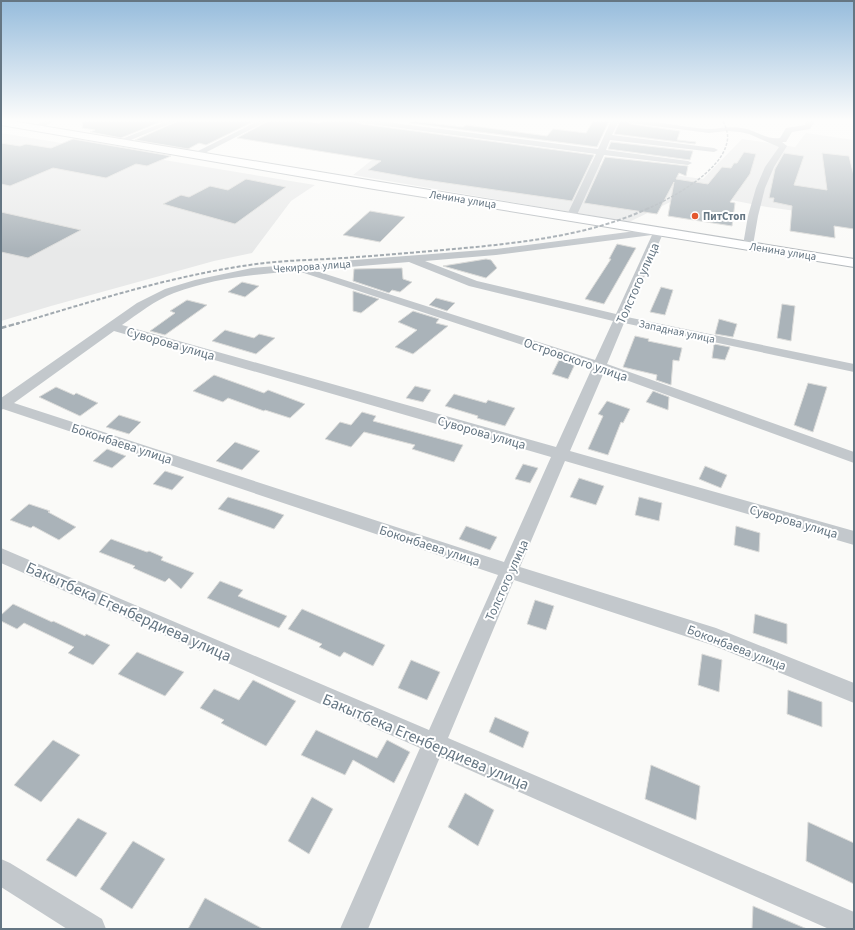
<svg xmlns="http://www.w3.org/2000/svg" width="855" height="930" viewBox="0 0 855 930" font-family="'Source Sans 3',sans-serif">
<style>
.built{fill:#e8e9e9}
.building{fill:#aab3b9;stroke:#dcdcda}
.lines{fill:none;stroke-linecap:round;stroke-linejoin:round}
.primary-casing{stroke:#b5babe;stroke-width:2}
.minor{fill:#c3c8cc;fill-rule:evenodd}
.primary{fill:#fff;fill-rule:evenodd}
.rail-far2{stroke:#a2aab0;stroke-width:1.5;stroke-dasharray:3 1.5;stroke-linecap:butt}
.rail-far1{stroke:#a2aab0;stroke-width:2;stroke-dasharray:4 2;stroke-linecap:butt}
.rail{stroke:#a2aab0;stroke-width:2.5;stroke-dasharray:5.5 2.5;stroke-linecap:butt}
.poi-dot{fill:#e4572e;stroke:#fff;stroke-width:1.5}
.labels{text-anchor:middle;stroke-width:4;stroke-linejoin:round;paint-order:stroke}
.far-street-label{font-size:11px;fill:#657683;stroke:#fff}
.far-poi-label{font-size:11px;font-weight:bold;fill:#657683;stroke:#fff;text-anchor:start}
.street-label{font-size:13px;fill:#657683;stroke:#fff}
.near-street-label{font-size:16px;fill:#657683;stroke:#fff}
</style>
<rect width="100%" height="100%" fill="#fafaf8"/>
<!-- built -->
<g class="built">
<path d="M1,133L315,185L291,201L252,253L214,261L51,306L1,321Z"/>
<path d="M806,133L854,140V219L767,207L691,192L629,222L353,175L401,137L703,179L742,139L795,147Z"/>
</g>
<!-- building -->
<g class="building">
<path d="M83,121H163L121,138L90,132L95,130L82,128Z"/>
<path d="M178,121H255L206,145L199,143L188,149L135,140Z"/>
<path d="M268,121H307L319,123L323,121H355L362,124L594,155L572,201L418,179L368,170L381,161L237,138Z"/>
<path d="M412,121L463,127L466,125L547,136L553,129L586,133L593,121H609L597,147L409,123Z"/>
<path d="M620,121H626L631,124L680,131L677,140L696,142L695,144L614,134Z"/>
<path d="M73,139L171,156L147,166L136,164L106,178L53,168L10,186L1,184V143L20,146L26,144L51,148Z"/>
<path d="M611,142L693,151L690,160L608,149Z"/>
<path d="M744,152L756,154L750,174L730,202L735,203L732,226L668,216L674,182L657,214L584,203L605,157L688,166L686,176L679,173L676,179L708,184L722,167L731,168L734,163H737Z"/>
<path d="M784,153L804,156L794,185L827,190L822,153L849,156L854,176V229L834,226L835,238L790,231L792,206L773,202L774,198H769L775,169Z"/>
<path d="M246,179L286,187L235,224L163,204L181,195L189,197L210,186L228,190Z"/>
<path d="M370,211L405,217L380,242L343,235Z"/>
<path d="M1,212L81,230L28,258L1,252Z"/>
<path d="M617,244L636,248L604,304L585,299L611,259H609Z"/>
<path d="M486,259L491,260L497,268L486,278L443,266Z"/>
<path d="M402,268L403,279L412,282L400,292L392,290L389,293L353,281L354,269Z"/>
<path d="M242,282L259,286L245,297L228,292Z"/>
<path d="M661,287L673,290L665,315L650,312Z"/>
<path d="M353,291L379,299L361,313L353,311Z"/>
<path d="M436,298L455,303L447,311L429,305Z"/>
<path d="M187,300L207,305L165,335L150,331L175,313L170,311Z"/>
<path d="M782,304L795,306L791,341L777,338Z"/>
<path d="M413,311L439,319L436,323L448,326L413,354L395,347L417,330L398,322Z"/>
<path d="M719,319L737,324L733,337L715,334Z"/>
<path d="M225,330L254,338L259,334L275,338L256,354L212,341Z"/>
<path d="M635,336L649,339L648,341L682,348L679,361L673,360L671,385L656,380L657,375L623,367Z"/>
<path d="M714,344L730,347L725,360L712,358Z"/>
<path d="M559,360L575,364L568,379L552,374Z"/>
<path d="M214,375L264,393L268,390L305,404L290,418L265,410L264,411L228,398L223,402L193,391Z"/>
<path d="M808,383L827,387L813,432L794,425Z"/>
<path d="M415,386L431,390L423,402L406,398Z"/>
<path d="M56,387L74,395L76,393L98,403L80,416L39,397Z"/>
<path d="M653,391L669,397L668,410L646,402Z"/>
<path d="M454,394L486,403L488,400L515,408L505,426L477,418L478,416L445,406Z"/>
<path d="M607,401L630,409L623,423L621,422L608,455L588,449L603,416L598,414Z"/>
<path d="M362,412L376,416L373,421L463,445L454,462L412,449L415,445L364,432L351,447L325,439L340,422L351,425Z"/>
<path d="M119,415L141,422L129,434L106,427Z"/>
<path d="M235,442L260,451L242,470L216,461Z"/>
<path d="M107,449L126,456L112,468L93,461Z"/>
<path d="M523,464L538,468L530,483L515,479Z"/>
<path d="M705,466L727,475L721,488L699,479Z"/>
<path d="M165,471L184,477L172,490L153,484Z"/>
<path d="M579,478L604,486L596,505L570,497Z"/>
<path d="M228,497L267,509L284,515L274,529L218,509Z"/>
<path d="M639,497L662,503L659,521L635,515Z"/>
<path d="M29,504L50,511L48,512L76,527L59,540L33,526L31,528L10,520Z"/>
<path d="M466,526L497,537L490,550L459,539Z"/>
<path d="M736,526L760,533L759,552L734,545Z"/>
<path d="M111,539L147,552L149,551L163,557L161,560L194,573L181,589L169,578L165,582L133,568L135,566L99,552Z"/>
<path d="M220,581L243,590L238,596L287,616L279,628L207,598Z"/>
<path d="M535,600L554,606L546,630L527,624Z"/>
<path d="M13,604L52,622L53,621L85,636L86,634L110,645L93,665L68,653L74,647L24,623L17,629L1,621V615Z"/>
<path d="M302,609L385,645L373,666L344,652L340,657L319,647L322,644L288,629Z"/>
<path d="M755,614L787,624V644L753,633Z"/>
<path d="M137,652L184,672L165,696L118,674Z"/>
<path d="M702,654L722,660L719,692L698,685Z"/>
<path d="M411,660L440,672L427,700L398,688Z"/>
<path d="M253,680L296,701L266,746L221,723L224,720L200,708L214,689L239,700Z"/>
<path d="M788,690L822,702V727L787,714Z"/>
<path d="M495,717L529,732L523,748L489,732Z"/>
<path d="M316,730L377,758L387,740L410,752L394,783L353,760L345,775L301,755Z"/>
<path d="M53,740L80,755L41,802L14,785Z"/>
<path d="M651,765L700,786L696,820L645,799Z"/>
<path d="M465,793L494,810L478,846L448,827Z"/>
<path d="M312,797L333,809L309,854L288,841Z"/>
<path d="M78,818L107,833L76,877L46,860Z"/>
<path d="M808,822L854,843V884L806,861Z"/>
<path d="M133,841L165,859L132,909L100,889Z"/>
<path d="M205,898L263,929H188Z"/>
<path d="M753,906L807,929H752Z"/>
</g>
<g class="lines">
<!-- primary casing -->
<g class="primary-casing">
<path id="primary" d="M1,121H12L374,181L854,259V267L374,189L1,125Z"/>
</g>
<!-- minor -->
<g class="minor">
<path d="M45,121H55L35,130H29L28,128Z"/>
<path d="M167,121H177L121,144H118L114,142Z"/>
<path d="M258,121H267L197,157H191L190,155Z"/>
<path d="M358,121H378L598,149L611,121H619L612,135L714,148L718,150L714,152L610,140L606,150L688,161L692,163L688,165L604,155L576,217L571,220L566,217L596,154L362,123Z"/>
<path d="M627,121C655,120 681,127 708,129C719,129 730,126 742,128C755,130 767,140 780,138L786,128L805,125L807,121H815L810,129L792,132L786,142H782L787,146L774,167L765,188L758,216L753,245L748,248L743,245L748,216L756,188L765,167L779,147L749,134L740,132L727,131L709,133L631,123Z"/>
<path d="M659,228L664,231L627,317L854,364V372L624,323L607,364L854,452V463L604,372L570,451L854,531V545L565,461L520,567L716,628L854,683V703L712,645L514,580L448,738L854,912V929H829L440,757L368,929H340L420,748L1,563V548L429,730L498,575L3,409L1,410V398L137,303L165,289L195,280L252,268L496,249ZM652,235L616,314L477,281L425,261L496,255ZM409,262L469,286L613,321L595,360L313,270ZM298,271L592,368L556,447L122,325C138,314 155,300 174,293C214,278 256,274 298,271ZM114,331L551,457L504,562L14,403Z"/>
<path d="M1,859L10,863L102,919L106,929H67L1,887Z"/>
</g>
<!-- primary -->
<use href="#primary" class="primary"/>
<!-- rail-far2 -->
<path class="rail-far2" d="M647,209C672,198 722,171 727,142C729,134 726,128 723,121"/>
<!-- rail-far1 -->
<path class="rail-far1" d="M16,324C97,300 180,273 265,263C291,260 317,260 343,258C387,255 432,251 476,247C535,241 595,233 649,208"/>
<!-- rail -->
<path class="rail" d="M1,328L19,323"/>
</g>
<!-- sky -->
<linearGradient id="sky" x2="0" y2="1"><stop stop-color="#96bcdc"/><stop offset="0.48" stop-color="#fdfdfc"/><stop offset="1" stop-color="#fdfdfc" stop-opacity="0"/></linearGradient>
<rect width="855" height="251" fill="url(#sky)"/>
<!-- markers -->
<circle class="poi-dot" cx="695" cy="216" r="4"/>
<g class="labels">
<!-- far-street labels -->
<g class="far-street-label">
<text transform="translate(463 199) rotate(9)" y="4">Ленина улица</text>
<text transform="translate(783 251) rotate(9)" y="4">Ленина улица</text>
<text transform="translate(312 266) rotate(-4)" y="4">Чекирова улица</text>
<text transform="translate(677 331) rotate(12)" y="4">Западная улица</text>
</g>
<!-- far-poi labels -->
<g class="far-poi-label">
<text x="703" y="220">ПитСтоп</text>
</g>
<!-- street labels -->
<g class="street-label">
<text transform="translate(637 283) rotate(-66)" y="5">Толстого улица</text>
<text transform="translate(171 343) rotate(16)" y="5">Суворова улица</text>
<text transform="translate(576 359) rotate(19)" y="5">Островского улица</text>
<text transform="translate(482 432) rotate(16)" y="5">Суворова улица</text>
<text transform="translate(122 443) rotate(18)" y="5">Боконбаева улица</text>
<text transform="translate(794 521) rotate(16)" y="5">Суворова улица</text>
<text transform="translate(430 545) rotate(18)" y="5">Боконбаева улица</text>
<text transform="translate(506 580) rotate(-66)" y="5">Толстого улица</text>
<text transform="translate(737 647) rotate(21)" y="5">Боконбаева улица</text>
</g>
<!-- near-street labels -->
<g class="near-street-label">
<text transform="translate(129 611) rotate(24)" y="6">Бакытбека Егенбердиева улица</text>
<text transform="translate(426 741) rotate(23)" y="6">Бакытбека Егенбердиева улица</text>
</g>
</g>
<!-- border -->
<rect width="855" height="930" fill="none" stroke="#657683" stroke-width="4"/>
</svg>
